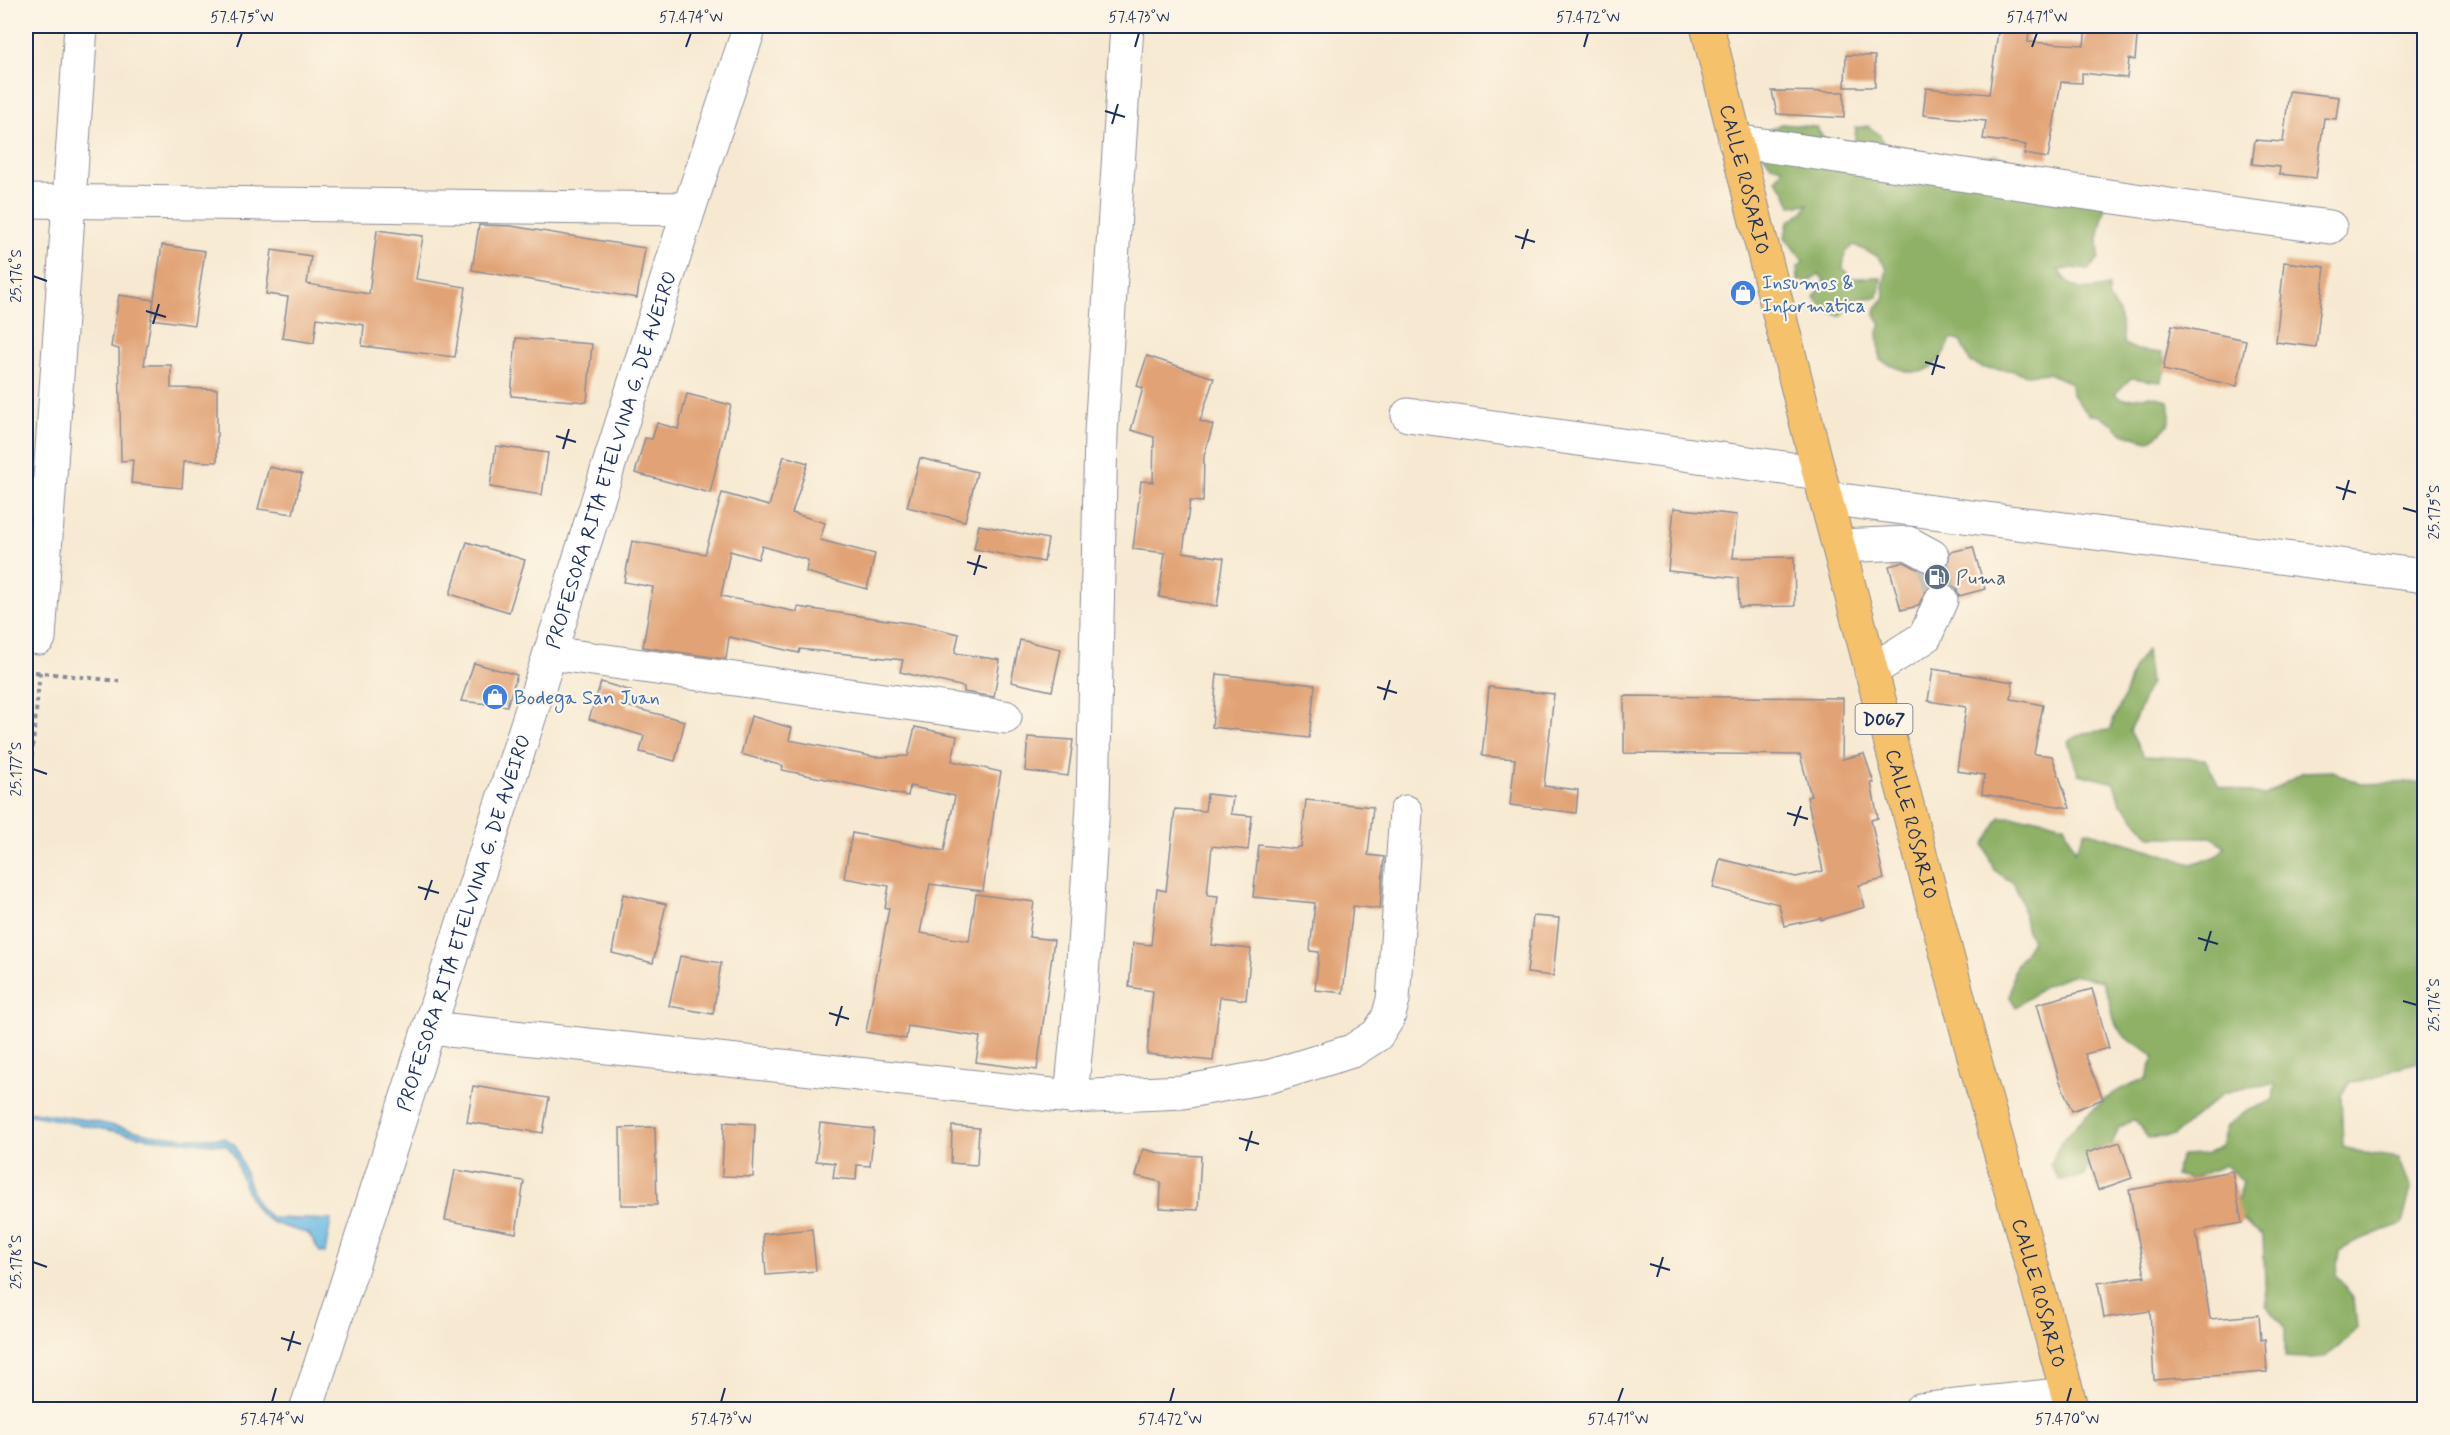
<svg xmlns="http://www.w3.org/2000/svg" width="2450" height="1435" viewBox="0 0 2450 1435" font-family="Mynerve,sans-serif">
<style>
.forest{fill:#8eb166;stroke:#547062;stroke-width:1.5}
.water{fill:#68bae3;stroke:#4274a0;stroke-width:1.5}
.building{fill:#e1a275}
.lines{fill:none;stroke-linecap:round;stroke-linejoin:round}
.minor-tunnel{stroke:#cbc4ba;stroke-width:33;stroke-dasharray:33 16;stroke-linecap:butt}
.minor-casing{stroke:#898c98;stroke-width:35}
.major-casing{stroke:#898c98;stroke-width:35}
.path{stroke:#898c98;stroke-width:4;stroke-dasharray:4.5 4.5;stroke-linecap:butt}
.minor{stroke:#fff;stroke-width:33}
.major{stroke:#f5c16b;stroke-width:33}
.ticks{fill:none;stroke:#1b2f5e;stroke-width:2}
.labels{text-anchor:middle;stroke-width:4.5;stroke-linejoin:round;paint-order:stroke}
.shield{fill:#fcf5e5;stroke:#5e6a86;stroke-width:1.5}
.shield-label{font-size:18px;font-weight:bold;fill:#1b2f5e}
.street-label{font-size:20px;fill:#1b2f5e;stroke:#fcf5e5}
.shop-label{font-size:20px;fill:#366cbe;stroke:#fcf5e5;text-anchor:start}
.service-label{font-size:20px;fill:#4e5e75;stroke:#fcf5e5;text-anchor:start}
.neatline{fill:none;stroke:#1b2f5e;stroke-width:2}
.ticks-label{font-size:15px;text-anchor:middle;fill:#1b2f5e}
</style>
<rect width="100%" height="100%" fill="#fcf5e5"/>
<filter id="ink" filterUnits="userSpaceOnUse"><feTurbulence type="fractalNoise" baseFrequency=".0167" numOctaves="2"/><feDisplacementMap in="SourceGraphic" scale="12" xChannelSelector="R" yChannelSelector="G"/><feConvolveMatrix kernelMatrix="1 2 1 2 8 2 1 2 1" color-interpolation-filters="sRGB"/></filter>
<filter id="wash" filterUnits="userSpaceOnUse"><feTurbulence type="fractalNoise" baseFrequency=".008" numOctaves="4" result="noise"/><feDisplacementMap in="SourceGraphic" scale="24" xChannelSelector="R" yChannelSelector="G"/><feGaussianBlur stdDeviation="1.35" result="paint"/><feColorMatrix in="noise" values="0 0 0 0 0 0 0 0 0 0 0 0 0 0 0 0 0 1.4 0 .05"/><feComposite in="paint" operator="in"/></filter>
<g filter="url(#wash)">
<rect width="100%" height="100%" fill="#f7e9d1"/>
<!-- forest -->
<g class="forest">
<path d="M1781,124L1816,127L1824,139L1854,146L1856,128L1868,126L1880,135L1884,147L1954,160L1996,155L2036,167L2095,175L2107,198L2098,239L2099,258L2088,270L2073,268L2058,270C2073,293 2084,292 2109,286L2108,297L2119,313L2124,344L2137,350L2162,353L2166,371L2161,382L2131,378L2115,394C2125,404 2137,396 2149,396C2156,396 2162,399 2169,401C2173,423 2168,429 2149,441C2140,439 2130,437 2122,432C2107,422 2109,415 2089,415L2072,395L2071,383L2048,373L2027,375L2010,370L1984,368L1970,362L1960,341L1951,339C1949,343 1948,347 1945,352C1926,382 1906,373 1880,360L1878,332L1881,324L1875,314L1876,308L1885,297L1883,287L1887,268L1877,256L1854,245L1845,253L1843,268L1850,277C1861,280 1870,275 1881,278L1878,297L1855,299L1842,316C1829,313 1822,308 1814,297L1821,289L1824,280L1819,274L1810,281H1798L1797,267L1804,262L1785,237L1788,222L1803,212L1808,204L1791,206L1785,191L1776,180L1783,168L1771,165L1758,147L1762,133Z"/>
<path d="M2146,650L2150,683L2130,731L2143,756L2205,759L2219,786L2264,796L2303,772L2333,771L2360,784L2424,782V1061L2395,1068L2374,1079L2350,1082L2341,1095L2343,1147L2365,1153L2399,1158L2411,1189L2402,1224L2363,1238L2339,1251L2336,1275L2354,1299L2357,1328C2327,1359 2329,1360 2285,1357V1328L2266,1305L2263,1236L2239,1217L2237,1204L2243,1181L2225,1165L2191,1179L2175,1175L2181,1155L2206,1154L2221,1145L2227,1126L2243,1113L2273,1100L2275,1084L2249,1087L2223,1093L2173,1136L2148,1138L2134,1119L2119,1128L2110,1148L2093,1149L2085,1176L2060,1181L2050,1164C2061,1134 2114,1083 2146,1080L2154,1058C2144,1043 2126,1045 2117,1026C2110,1012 2111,997 2102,981L2073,975L2045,986L2016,1007L2010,997L2014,970L2032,940L2026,929L2021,899L2013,883L1994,870L1984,845L2000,817L2036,818L2064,825L2075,851L2086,831L2157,852L2191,864L2214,857L2225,848L2213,837H2151L2120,802L2114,783L2078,774L2068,741L2083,733L2109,730L2125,694L2133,669Z"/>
</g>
<!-- water -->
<path class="water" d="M26,1111L88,1120L150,1134L185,1138H224L235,1145L253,1195L260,1208L272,1218L331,1220L325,1253L320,1252L309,1234C262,1220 259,1223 240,1174C236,1162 235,1153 226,1145L149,1138L26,1114Z"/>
<g id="blocks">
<!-- building -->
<g class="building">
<path d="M1999,26H2023L2022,30L2029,31L2028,42L2084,45L2086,26L2138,27L2135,60L2129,59L2127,78L2082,73V83L2061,82L2048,158L2024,154L2026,145L1983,139L1986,121L1923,115L1926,88L1989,94Z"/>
<path d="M1846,55L1875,56V87H1845Z"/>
<path d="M1772,91L1844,92V118L1777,114Z"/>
<path d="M2289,91L2339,97L2336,119L2324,118L2316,178L2279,174L2280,167L2252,164L2255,140L2283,142Z"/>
<path d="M479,225L511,226L645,248L637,298L472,270Z"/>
<path d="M377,230L423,236L416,279L466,287L455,357L362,346L364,325L317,318L314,343L282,338L288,297L266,294L272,250L311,256L307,284L369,294Z"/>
<path d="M162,245L205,251L194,325L151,319Z"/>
<path d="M2284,262L2325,267L2316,347L2276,342Z"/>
<path d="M119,295L154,300L144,365H171V388L217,389V462L184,461L182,488L131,483L133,460L121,461L119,349L111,347Z"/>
<path d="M2172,325L2246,340L2237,386L2163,370Z"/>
<path d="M516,338L592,344L587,402L511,396Z"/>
<path d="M1147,356L1214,378L1200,421L1213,425L1204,456L1203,502L1190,501L1183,552L1224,558L1217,606L1159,597L1165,553L1133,549L1141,481L1153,482L1154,437L1131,430L1143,388L1137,386Z"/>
<path d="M687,394L731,405L710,493L635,473L645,438L652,439L657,423L678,429Z"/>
<path d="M496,446L548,453L542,495L490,487Z"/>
<path d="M784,456L808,463L792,513L825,523L820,540L875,554L867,589L806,572L808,560L762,546L758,559L730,551L721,596L797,612L798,607L915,624L959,634L955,653L1000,660L994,697L964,692V687L900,672L903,660L800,649L799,653L729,637L726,659L643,647L653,587L624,582L632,541L705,554L722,493L769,506Z"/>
<path d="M920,458L977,472L965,521L907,507Z"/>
<path d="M269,467L302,474L293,514L258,509Z"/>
<path d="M1674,508L1737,515L1733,558L1794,557L1795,606L1739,607L1738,578L1668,571Z"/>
<path d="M979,525L1048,539L1044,562L974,549Z"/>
<path d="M467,542L525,560L509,612L450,594Z"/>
<path d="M1973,547L1985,589L1959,596L1956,588L1949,583L1938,582L1929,585L1918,606L1901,610L1889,566L1904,562L1923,572L1933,575L1942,572L1948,565L1950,552Z"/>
<path d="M1020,640L1061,649L1052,691L1011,682Z"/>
<path d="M474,663L517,675L507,706L461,701Z"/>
<path d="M1933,669L2013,682L2011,699L2043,705L2034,754L2052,756L2070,808L1982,794L1984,775L1957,771L1966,707L1928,701Z"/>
<path d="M1217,674L1315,685L1309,738L1212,727Z"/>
<path d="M601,682L631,691L626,706L685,721L675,761L640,752L644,736L589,719Z"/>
<path d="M1489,687L1554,694L1544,786L1578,790L1576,813L1510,805L1515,759L1482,756Z"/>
<path d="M1624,696L1843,698L1842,759L1864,754L1874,783H1871L1878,818L1871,820L1884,879L1859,885L1865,907L1821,920V918L1784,926L1779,904L1713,888L1720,859L1796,877L1823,871L1807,797L1811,796L1800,755L1624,753Z"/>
<path d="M751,716L792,728L789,740L875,757L908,756L915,727L957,736L952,761L1001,772L995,804L983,891L930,884L920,933L969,941L976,894L1034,902L1029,937L1054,940L1037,1070L976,1062L980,1037L908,1026L906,1039L866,1032L889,908H885L889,886L844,878L852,833L944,851L955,796L910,786L908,796L782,770L783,766L741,754Z"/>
<path d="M1028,737L1073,740L1068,776L1025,771Z"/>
<path d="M1207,794L1233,797L1231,814L1252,816L1248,850L1212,846L1207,895L1218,896L1212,945L1251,949L1246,1000L1220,997L1213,1061L1147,1054L1153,991L1129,987L1133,943L1151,945L1157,889L1166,891L1175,809L1205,811Z"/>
<path d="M1306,800L1373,807L1368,855L1384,857L1380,909L1353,906L1343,993L1315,990L1319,952L1310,951L1315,903L1253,897L1259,845L1296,849L1297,847H1301Z"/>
<path d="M623,894L666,904L653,963L612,953Z"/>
<path d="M1533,916L1559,918L1553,976L1527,973Z"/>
<path d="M680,956L721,963L713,1014L669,1006Z"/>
<path d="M2092,989L2109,1048L2085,1054L2103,1099L2072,1111L2059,1079L2037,1004Z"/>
<path d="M473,1086L549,1098L543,1133L467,1122Z"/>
<path d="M724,1122L755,1124L753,1177L722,1176Z"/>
<path d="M820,1123L874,1129L870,1166L857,1165L856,1180L833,1178L835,1163L816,1161Z"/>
<path d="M952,1126L979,1128L977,1165L951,1163Z"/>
<path d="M655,1127L657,1205H621L620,1128Z"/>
<path d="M2120,1142L2132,1178L2098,1190L2086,1153Z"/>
<path d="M1143,1149L1163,1154L1201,1156L1198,1210L1160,1208L1161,1182L1136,1176Z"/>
<path d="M455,1170L524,1181L516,1233L445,1220Z"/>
<path d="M2232,1171L2242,1223L2196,1231L2210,1319L2259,1315L2261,1340L2265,1339L2267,1372L2154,1380L2150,1311L2104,1318L2098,1283L2145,1276L2129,1190Z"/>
<path d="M812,1229L816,1271L766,1275L763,1234Z"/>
</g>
</g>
</g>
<g filter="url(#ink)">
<use href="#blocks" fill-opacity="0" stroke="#898c98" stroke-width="1.5"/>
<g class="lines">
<!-- minor-tunnel -->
<path class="minor-tunnel" d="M1932,556L1941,600"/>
<!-- minor casing -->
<g class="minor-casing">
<g id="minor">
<path d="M1735,141L2223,213L2330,227"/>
<path d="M26,201L689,209"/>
<path d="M1408,415L1819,473"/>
<path d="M1826,498L2424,576"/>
<path d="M1839,546L1908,543L1932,556"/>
<path d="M39,638L81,26"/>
<path d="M550,653L1005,717"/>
<path d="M1871,671L1925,637L1941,600"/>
<path d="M430,1028L1071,1097L1081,992L1093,805L1101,433L1127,26"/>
<path d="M1071,1097L1183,1092L1271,1076L1352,1051L1377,1035L1388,1018L1393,1000L1406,812"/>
<path id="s1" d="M306,1410L550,653L689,209L750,26"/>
<path d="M1920,1410L2067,1394"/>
</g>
</g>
<!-- major casing -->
<g class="major-casing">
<g id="major">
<path id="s2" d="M1707,26L1819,473L1978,1072L2072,1410"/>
</g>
</g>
<!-- path -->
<g class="path">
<path d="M26,671L119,681"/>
<path d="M30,775L40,671"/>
</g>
<!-- minor -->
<use href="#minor" class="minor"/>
<!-- major -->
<use href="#major" class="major"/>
</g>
</g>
<!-- ticks -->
<path class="ticks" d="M237,47L242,33M686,47L691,33M1135,47L1139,33M1584,47L1588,33M2032,47L2037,33M1105,111L1125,117M1112,124L1118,104M1515,236L1535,242M1522,249L1528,229M33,276L47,281M146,311L166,317M153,324L159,304M1925,362L1945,368M1932,375L1938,355M556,436L576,442M563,449L569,429M2336,487L2356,493M2343,500L2349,480M2403,508L2417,512M967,562L987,568M974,575L980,555M1377,687L1397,693M1384,700L1390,680M33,769L47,774M1787,813L1808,819M1794,826L1801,806M418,887L439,893M425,900L432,880M2198,938L2218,944M2205,951L2211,931M2403,1001L2417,1005M829,1013L849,1019M836,1026L842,1006M1239,1138L1259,1144M1246,1151L1252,1131M33,1262L47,1267M1650,1264L1670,1270M1657,1277L1663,1257M281,1338L301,1344M288,1351L294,1331M272,1402L276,1388M721,1402L725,1388M1170,1402L1174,1388M1618,1402L1623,1388M2067,1402L2071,1388"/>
<!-- icons -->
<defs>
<g id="shop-disc" transform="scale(1.35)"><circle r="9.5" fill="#3f7fe0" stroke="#fcf5e5"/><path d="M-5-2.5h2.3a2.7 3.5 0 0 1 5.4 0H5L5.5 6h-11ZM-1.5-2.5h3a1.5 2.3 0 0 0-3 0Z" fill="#fff"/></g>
<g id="fuel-disc" transform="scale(1.35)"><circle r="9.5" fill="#5c6f8a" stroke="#fcf5e5"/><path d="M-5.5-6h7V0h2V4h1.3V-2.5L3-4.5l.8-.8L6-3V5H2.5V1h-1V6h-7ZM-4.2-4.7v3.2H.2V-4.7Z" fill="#fff"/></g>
</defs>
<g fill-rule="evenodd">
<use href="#shop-disc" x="1743" y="293"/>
<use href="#fuel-disc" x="1937" y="577"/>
<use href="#shop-disc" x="495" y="697"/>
</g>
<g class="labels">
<!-- shield labels -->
<rect class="shield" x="1855.5" y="704" width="57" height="30" rx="4.5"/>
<g class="shield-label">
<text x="1884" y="725">D067</text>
</g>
<!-- street labels -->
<g class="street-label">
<text dy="7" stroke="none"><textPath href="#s2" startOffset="158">CALLE ROSARIO</textPath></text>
<text dy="7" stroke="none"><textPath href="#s1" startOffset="998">PROFESORA RITA ETELVINA G. DE AVEIRO</textPath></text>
<text dy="7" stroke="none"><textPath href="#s2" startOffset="824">CALLE ROSARIO</textPath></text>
<text dy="7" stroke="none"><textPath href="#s1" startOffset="512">PROFESORA RITA ETELVINA G. DE AVEIRO</textPath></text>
<text dy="7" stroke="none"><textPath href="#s2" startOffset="1310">CALLE ROSARIO</textPath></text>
</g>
<!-- shop labels -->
<g class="shop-label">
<text x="1762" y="289">Insumos &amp;<tspan x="1762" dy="23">Informatica</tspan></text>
<text x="514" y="704">Bodega San Juan</text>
</g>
<!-- service labels -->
<g class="service-label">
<text x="1956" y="584">Puma</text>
</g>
</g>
<!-- margin -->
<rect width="2450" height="1435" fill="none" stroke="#fcf5e5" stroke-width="66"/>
<rect x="33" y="33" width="2384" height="1369" class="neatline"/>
<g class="ticks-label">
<text x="242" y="22">57.475°W</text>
<text x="691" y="22">57.474°W</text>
<text x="1139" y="22">57.473°W</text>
<text x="1588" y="22">57.472°W</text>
<text x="2037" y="22">57.471°W</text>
<text transform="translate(16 276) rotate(-90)" y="5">25.176°S</text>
<text transform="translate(2434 512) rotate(-90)" y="5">25.175°S</text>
<text transform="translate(16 769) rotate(-90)" y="5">25.177°S</text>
<text transform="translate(2434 1005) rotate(-90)" y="5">25.176°S</text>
<text transform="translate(16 1262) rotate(-90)" y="5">25.178°S</text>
<text x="272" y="1424">57.474°W</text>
<text x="721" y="1424">57.473°W</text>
<text x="1170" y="1424">57.472°W</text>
<text x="1618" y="1424">57.471°W</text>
<text x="2067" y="1424">57.470°W</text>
</g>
</svg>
